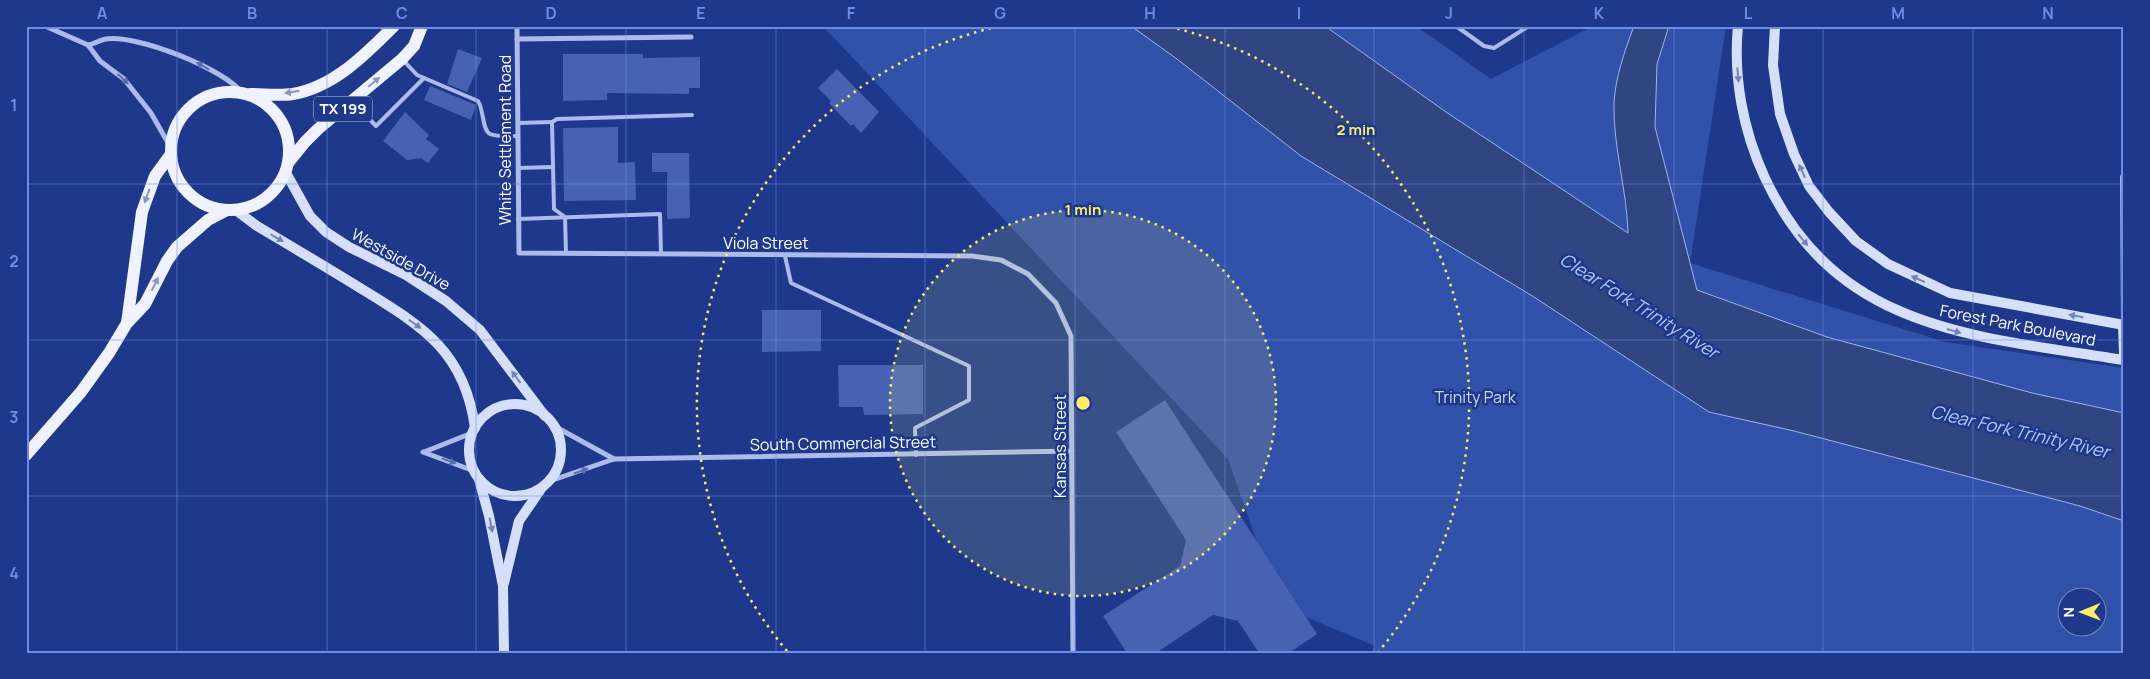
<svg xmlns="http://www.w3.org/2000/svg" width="2150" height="679" viewBox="0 0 2150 679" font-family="Manrope,sans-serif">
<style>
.green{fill:#3251a9;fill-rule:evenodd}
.water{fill:#314583;stroke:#9eb3ed}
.building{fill:#4762b3}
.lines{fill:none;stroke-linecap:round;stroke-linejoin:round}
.service{stroke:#aabbec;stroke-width:4}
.minor{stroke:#aabbec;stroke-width:5}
.secondary{stroke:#d6dff9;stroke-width:10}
.primary{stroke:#f0f2ff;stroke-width:12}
.oneway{fill:#566db2}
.oneway2{fill:#7184bc}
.oneway3{fill:#8796c5}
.grid{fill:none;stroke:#6c8ce6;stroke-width:1;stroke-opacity:0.55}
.ring{fill:none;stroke:#fbec69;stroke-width:2.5;stroke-dasharray:2.5 5}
.labels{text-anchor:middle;stroke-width:5;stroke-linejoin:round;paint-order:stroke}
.shield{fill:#1e398b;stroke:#bcc4dc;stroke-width:1}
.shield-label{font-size:15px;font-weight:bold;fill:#fff}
.street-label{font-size:16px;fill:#fff;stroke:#1e398b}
.park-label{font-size:16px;fill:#cfdaf9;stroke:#1e398b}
.water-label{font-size:18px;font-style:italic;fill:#b6c6f3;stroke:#1e398b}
.centre{fill:#fbec69;stroke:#1e398b;stroke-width:2.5}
.ring-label{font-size:15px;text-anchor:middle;font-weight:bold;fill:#fbec69;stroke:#1e398b;stroke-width:5;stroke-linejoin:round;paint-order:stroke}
.neatline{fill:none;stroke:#6c8ce6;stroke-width:2}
.grid-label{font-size:16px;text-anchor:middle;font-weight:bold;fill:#6c8ce6}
</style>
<rect width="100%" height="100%" fill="#1e398b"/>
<!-- green -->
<path class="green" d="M823,26H1416L1491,79L1593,26H1726L1690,263L1945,342L2124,368V653H1370L1375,646L1306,617L1257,542L1228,459ZM2068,596H2098V626H2068Z"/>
<!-- water -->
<path class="water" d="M1131,26H1325L1446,112L1628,233C1627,190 1613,147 1614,104C1615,78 1625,50 1634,26H1669L1657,64L1655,127L1697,290L1827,337L2032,393L2124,413V521L2080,506L1794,431L1709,412L1534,297L1301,156L1177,59Z"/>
<!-- building -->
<g class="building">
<path d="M458,49L482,58L467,92L447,84Z"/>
<path d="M563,54H643V58L700,57V88H689V94L607,93V100L563,101Z"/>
<path d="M837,69L879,112L861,133L853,124L851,126L829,103L831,101L818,88Z"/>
<path d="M430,86L476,105L471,120L424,100Z"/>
<path d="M405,112L429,135L426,139L439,149L428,163L421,158L407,160L383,141Z"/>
<path d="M618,127V163L635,162L636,200L564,201L563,128Z"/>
<path d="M652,153H689L690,218L667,219V172H652Z"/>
<path d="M762,310H821V351L762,352Z"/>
<path d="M838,365H923V414L864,415L863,407H839Z"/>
<path d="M1165,400L1317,634L1289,653H1259L1238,621L1213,615L1156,653H1127L1103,616L1180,566L1186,540L1116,432Z"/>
</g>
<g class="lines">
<!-- service -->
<g class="service">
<path d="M1456,26L1484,46L1494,48L1529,26"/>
<path d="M403,60L417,75L478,101C484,110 482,130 490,134C497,137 510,136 518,136"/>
<path d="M354,103L376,126L424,78"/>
<path d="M518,123L552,122"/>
<path d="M518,168L553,167"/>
<path d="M518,219L660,214L661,254"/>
<path d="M566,253L565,217L554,209L552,122L557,119L692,115"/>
<path d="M785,256L791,283L969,366V400L915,428L916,455"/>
<path d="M2123,323L2122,177L2124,172"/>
</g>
<!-- minor -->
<g class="minor">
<path d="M45,26L88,45L100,61L124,79L151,113L171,148"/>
<path d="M517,26L519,253L972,256L1001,260L1028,274L1056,303L1071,336L1073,653"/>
<path d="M517,39L691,37"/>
<path d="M88,45C94,44 100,40 106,39C136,34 225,69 242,93"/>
<path d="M554,426L614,459"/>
<path d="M423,452L474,471"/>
<path d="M424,452L472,433"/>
<path d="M547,482L614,459L1072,451"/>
</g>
<!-- secondary -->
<g class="secondary">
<path d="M1738,26C1733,77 1743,131 1765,178C1837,332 1976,336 2124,360"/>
<path d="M1775,26L1773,65L1780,114L1794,154L1809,186L1829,212L1856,241L1888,264L1950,293L2124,325"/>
<path d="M285,171L310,216L326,232L349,247L406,275L446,301L480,330L545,416"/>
<path d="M237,211L257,226C289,245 321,264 352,283C416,323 464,346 475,428"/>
<path d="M2123,325L2124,354"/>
<circle cx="515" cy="450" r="46"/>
<path d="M479,479L489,516L503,586L504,653"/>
<path d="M504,583L519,521L541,489"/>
</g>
<!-- primary -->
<g class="primary">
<circle cx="230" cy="151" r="59"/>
<path d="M250,94C264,94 279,96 293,94C334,87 366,54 394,26"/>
<path d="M288,163L305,142L318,129L402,59L414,46L422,26"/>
<path d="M127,323L142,212L155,176L171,154"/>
<path d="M26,455L81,392L109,353L127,323L145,304L167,261L177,247L208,220L227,210"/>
</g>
</g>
<!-- one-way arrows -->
<defs><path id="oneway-solid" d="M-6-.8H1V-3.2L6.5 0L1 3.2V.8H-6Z" transform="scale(1.25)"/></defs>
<g class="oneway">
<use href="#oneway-solid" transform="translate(203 66) rotate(-150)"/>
<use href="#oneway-solid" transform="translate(123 79) rotate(43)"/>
<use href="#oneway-solid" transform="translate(449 461) rotate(20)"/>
<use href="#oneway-solid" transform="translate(581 471) rotate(-19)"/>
</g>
<g class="oneway2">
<use href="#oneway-solid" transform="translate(1738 75) rotate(85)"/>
<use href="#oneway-solid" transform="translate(1802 171) rotate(-115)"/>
<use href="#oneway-solid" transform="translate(277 238) rotate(30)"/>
<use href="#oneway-solid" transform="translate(1803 240) rotate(50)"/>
<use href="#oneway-solid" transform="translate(1918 279) rotate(-156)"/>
<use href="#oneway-solid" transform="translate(2076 316) rotate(-170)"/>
<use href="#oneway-solid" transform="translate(415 324) rotate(35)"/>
<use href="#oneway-solid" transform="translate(1954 331) rotate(16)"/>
<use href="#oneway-solid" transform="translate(516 377) rotate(-127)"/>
<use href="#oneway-solid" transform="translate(491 525) rotate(79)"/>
</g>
<g class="oneway3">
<use href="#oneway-solid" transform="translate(374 82) rotate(-40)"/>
<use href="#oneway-solid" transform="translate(292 92) rotate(171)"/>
<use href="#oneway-solid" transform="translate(147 196) rotate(110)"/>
<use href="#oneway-solid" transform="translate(155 284) rotate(-64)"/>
</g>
<!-- grid -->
<path class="grid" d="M177,26V653M327,26V653M476,26V653M626,26V653M776,26V653M925,26V653M1075,26V653M1225,26V653M1374,26V653M1524,26V653M1674,26V653M1823,26V653M1973,26V653M26,184H2124M26,340H2124M26,496H2124"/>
<!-- distance rings -->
<circle cx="1083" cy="403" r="193" fill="#fbec69" fill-opacity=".12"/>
<g class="ring">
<circle cx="1083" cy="403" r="193"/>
<path d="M787 651A386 386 0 0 1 996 27M1170 27A386 386 0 0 1 1379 651"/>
</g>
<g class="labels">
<!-- shield labels -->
<rect class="shield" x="314" y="96.5" width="58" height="25" rx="4"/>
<g class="shield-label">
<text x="343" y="114">TX 199</text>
</g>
<!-- street labels -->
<g class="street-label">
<text transform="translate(505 140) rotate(-90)" y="6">White Settlement Road</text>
<text x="766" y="249">Viola Street</text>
<text transform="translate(401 259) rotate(29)" y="6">Westside Drive</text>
<text transform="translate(2018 325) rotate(11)" y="6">Forest Park Boulevard</text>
<text transform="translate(843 443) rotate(-1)" y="6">South Commercial Street</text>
<text transform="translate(1060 446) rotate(-90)" y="6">Kansas Street</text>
</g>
<!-- park labels -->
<g class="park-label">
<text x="1475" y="403">Trinity Park</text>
</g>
<!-- water labels -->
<g class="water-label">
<text transform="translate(1639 306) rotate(32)" y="6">Clear Fork Trinity River</text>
<text transform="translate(2020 432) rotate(13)" y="6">Clear Fork Trinity River</text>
</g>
</g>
<circle cx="1083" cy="403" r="8" class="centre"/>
<g class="ring-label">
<text x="1356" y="135">2 min</text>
<text x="1083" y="215">1 min</text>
</g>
<!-- border -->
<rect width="2150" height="679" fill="none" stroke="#1e398b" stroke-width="55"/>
<!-- north arrow -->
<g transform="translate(2082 612) rotate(269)"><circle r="24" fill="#1e398b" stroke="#7888b9"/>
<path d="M0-4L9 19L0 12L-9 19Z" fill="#fbec69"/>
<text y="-8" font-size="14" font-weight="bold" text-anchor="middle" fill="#ffffff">N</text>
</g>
<rect x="28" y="28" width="2094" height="624" class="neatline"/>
<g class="grid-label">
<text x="102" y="19">A</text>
<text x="252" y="19">B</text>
<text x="402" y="19">C</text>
<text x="551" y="19">D</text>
<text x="701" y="19">E</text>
<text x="851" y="19">F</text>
<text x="1000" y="19">G</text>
<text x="1150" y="19">H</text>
<text x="1299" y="19">I</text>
<text x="1449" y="19">J</text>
<text x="1599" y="19">K</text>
<text x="1748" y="19">L</text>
<text x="1898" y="19">M</text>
<text x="2048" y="19">N</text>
<text x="14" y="111">1</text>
<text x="14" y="267">2</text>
<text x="14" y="423">3</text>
<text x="14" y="579">4</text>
</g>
</svg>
